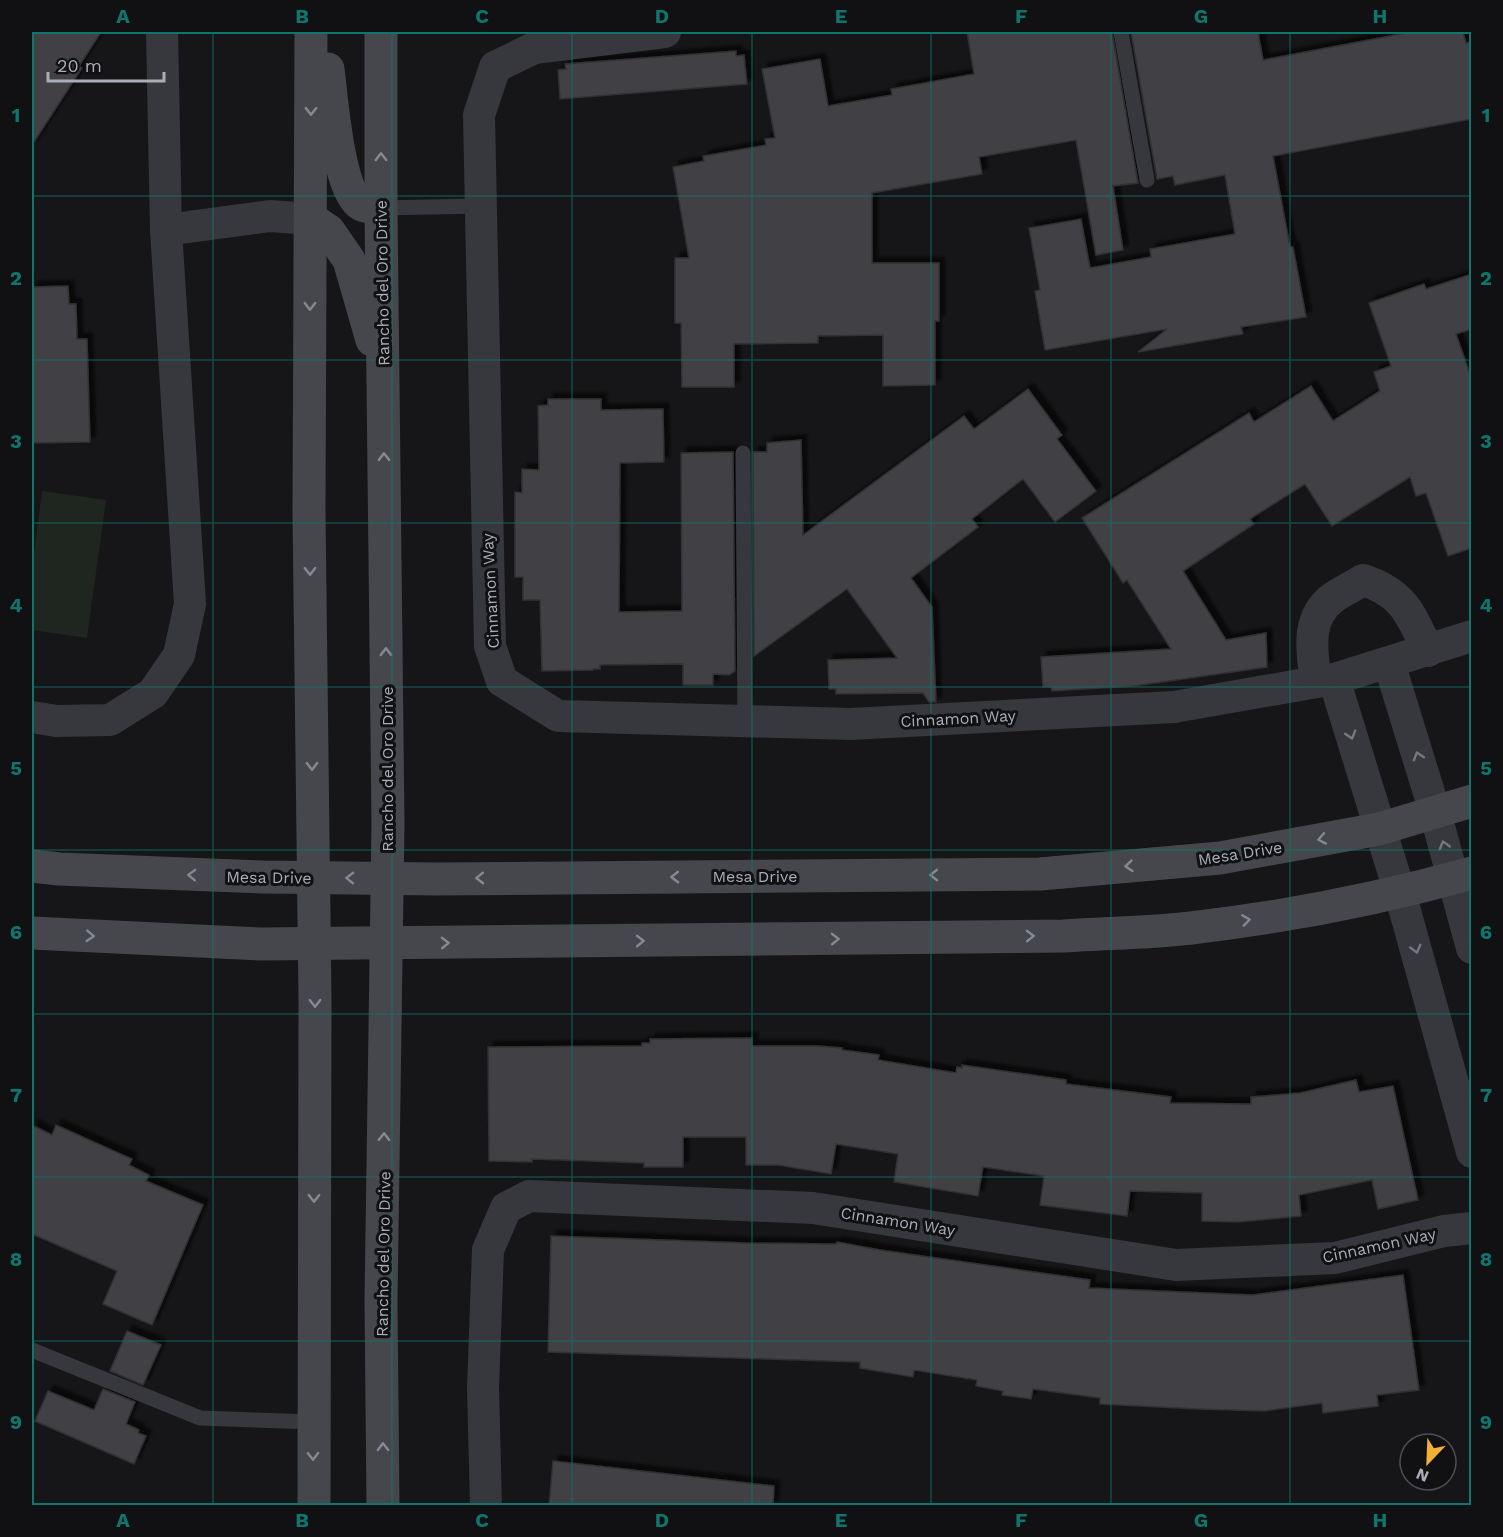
<svg xmlns="http://www.w3.org/2000/svg" width="1503" height="1537" viewBox="0 0 1503 1537" font-family="'Work Sans',sans-serif">
<style>
.green{fill:#1e261f}
.building{fill:#404145;stroke:#303034;stroke-width:1.5;filter:url(#shadow)}
.lines{fill:none;stroke-linecap:round;stroke-linejoin:round}
.lane{stroke:#37383d;stroke-width:15}
.street{stroke:#37383d;stroke-width:32}
.secondary{stroke:#45474d;stroke-width:33}
.oneway{stroke:#858993}
.oneway2{stroke:#757881}
.grid{fill:none;stroke:#0f766e;stroke-width:1.5;stroke-opacity:0.55}
.labels{text-anchor:middle;stroke-width:6;stroke-linejoin:round;paint-order:stroke}
.street-label{font-size:16px;fill:#a8adb8;stroke:#111113}
.neatline{fill:none;stroke:#0f766e;stroke-width:2}
.grid-label{font-size:20px;text-anchor:middle;font-weight:bold;fill:#0f766e}
</style>
<defs>
<filter id="shadow"><feDropShadow dx="5.5" dy="-5.5" stdDeviation="1.5" flood-color="#0009"/></filter>
</defs>
<rect width="100%" height="100%" fill="#161618"/>
<!-- green -->
<path class="green" d="M42,491L106,500L87,638L32,630V569Z"/>
<!-- building -->
<g class="building">
<path d="M32,32H101L79,66L82,68L32,145Z"/>
<path d="M967,32H1112L1138,183L1113,186L1123,250L1096,255L1076,140L979,157L982,174L872,193V263H939V321H935V385L883,386V335L818,336V343L734,344V387H682L681,323H675V258H689L673,167L704,161L703,156L766,145L765,139L775,138L762,69L820,59L828,106L892,95L891,89L974,74Z"/>
<path d="M1131,32H1258L1263,60L1411,32H1463L1466,43L1472,42V119L1273,156L1290,247H1293L1306,317L1241,327L1243,334L1138,352L1167,329L1045,350L1035,291L1040,290L1029,228L1081,219L1090,268L1151,257L1150,249L1235,234L1225,175L1175,185L1173,176L1157,179Z"/>
<path d="M736,51V56L744,55L747,84L560,99L558,70L566,69L565,64Z"/>
<path d="M1472,274V329L1456,334L1472,380V548L1448,556L1426,493L1416,496L1410,477L1332,526L1305,484L1250,519L1254,524L1183,571L1226,640L1266,633L1267,667L1134,686L1052,691L1051,687H1043L1041,657L1171,649L1127,580L1123,583L1082,518L1249,413L1254,422L1311,386L1333,421L1380,391L1374,372L1391,366L1369,303L1424,284L1426,289Z"/>
<path d="M68,286L69,304H76L77,339H87L90,442L32,443V287Z"/>
<path d="M1028,389L1062,435L1057,439L1096,491L1055,522L1023,479L972,519L978,527L911,578L932,607L936,702H929L923,693L836,694V689H829L828,660L897,658L847,589L754,656L753,452H767V443L801,440L803,535L964,416L974,429Z"/>
<path d="M548,399H601V410L663,409L664,462L620,463L619,612L682,611L681,453L733,452L735,671L729,675L713,674V685H683V664L600,665V669H593V670L542,671L540,600H523V577H515V492L522,493V469L539,470L538,406L548,405Z"/>
<path d="M752,1038V1046H818L842,1048V1050L879,1055L878,1060L956,1073L957,1067L962,1068V1065L1066,1080V1084L1171,1097L1170,1103L1251,1104V1097L1300,1093L1356,1080L1359,1092L1393,1086L1418,1200L1378,1209L1372,1180L1299,1195L1301,1216L1238,1222L1202,1221V1193L1130,1191L1127,1216L1040,1205L1044,1176L983,1167L978,1196L894,1182L898,1154L836,1144L831,1174L778,1165H746V1137H683V1167H644V1163L532,1159V1162L489,1161L488,1047L642,1046V1043H650V1039Z"/>
<path d="M32,1125L52,1135L56,1125L132,1159L129,1165L149,1175L146,1181L203,1205L152,1325L103,1304L117,1271L32,1234Z"/>
<path d="M551,1236L746,1243L836,1244L837,1242L880,1250L1090,1280L1089,1288L1253,1295L1403,1275L1419,1390L1377,1395L1378,1406L1323,1413L1322,1403L1264,1411L1198,1409L1100,1404V1398L1033,1389L1031,1399L1002,1395L1003,1391L976,1386L977,1380L914,1370L913,1377L860,1368V1362L548,1352Z"/>
<path d="M127,1331L161,1345L143,1385L110,1371Z"/>
<path d="M103,1389L135,1402L126,1424L139,1430L138,1433L146,1436L134,1464L35,1421L48,1391L94,1410Z"/>
<path d="M553,1461L774,1486L773,1506H549Z"/>
</g>
<g class="lines">
<!-- lane -->
<g class="lane">
<path d="M1121,32L1147,180"/>
<path d="M381,208L480,206"/>
<path d="M743,453L745,721"/>
<path d="M32,1350L200,1418L313,1422"/>
</g>
<!-- street -->
<g class="street">
<path d="M665,32L534,48L495,67L479,115L490,646L502,681L558,716L851,724L1174,707L1334,679L1472,636"/>
<path d="M166,230L270,216L311,219"/>
<path d="M1389,663L1435,812L1472,948"/>
<path d="M1334,679L1400,893L1472,1152"/>
<path d="M1316,682C1312,653 1305,617 1334,597C1343,591 1353,586 1363,580C1404,593 1411,615 1428,651"/>
<path d="M32,717L56,721L110,720L153,693L179,655L190,604L166,230L162,32"/>
<path d="M486,1506L483,1388L488,1250L506,1208L529,1196L813,1208L1176,1265L1335,1258L1444,1231L1472,1228"/>
</g>
<!-- secondary -->
<g class="secondary">
<path d="M311,32L309,512L315,1000L314,1506"/>
<path d="M381,32V208L388,823L381,1301L383,1506"/>
<path d="M328,69C332,99 337,184 359,203C365,208 374,207 381,208"/>
<path d="M311,219L329,231L349,260L372,340"/>
<path d="M32,866L59,869L263,877L437,879L1040,874L1220,858L1379,829L1472,801"/>
<path d="M32,933L260,944L1063,936C1106,933 1149,933 1191,928C1286,917 1379,899 1472,873"/>
</g>
</g>
<!-- one-way arrows -->
<defs><path id="oneway-chevron" d="M-2-3.5L2.5 0L-2 3.5" fill="none" stroke-width="1.6" stroke-linecap="round" stroke-linejoin="round" transform="scale(1.5)"/></defs>
<g class="oneway">
<use href="#oneway-chevron" transform="translate(311 111) rotate(90)"/>
<use href="#oneway-chevron" transform="translate(381 157) rotate(-90)"/>
<use href="#oneway-chevron" transform="translate(310 306) rotate(90)"/>
<use href="#oneway-chevron" transform="translate(384 457) rotate(-91)"/>
<use href="#oneway-chevron" transform="translate(310 571) rotate(89)"/>
<use href="#oneway-chevron" transform="translate(386 652) rotate(-91)"/>
<use href="#oneway-chevron" transform="translate(312 766) rotate(89)"/>
<use href="#oneway-chevron" transform="translate(1322 839) rotate(169)"/>
<use href="#oneway-chevron" transform="translate(1129 866) rotate(175)"/>
<use href="#oneway-chevron" transform="translate(192 875) rotate(-178)"/>
<use href="#oneway-chevron" transform="translate(934 875) rotate(179)"/>
<use href="#oneway-chevron" transform="translate(675 877) rotate(179)"/>
<use href="#oneway-chevron" transform="translate(350 878) rotate(-179)"/>
<use href="#oneway-chevron" transform="translate(480 878) rotate(179)"/>
<use href="#oneway-chevron" transform="translate(1246 920) rotate(-8)"/>
<use href="#oneway-chevron" transform="translate(90 936) rotate(3)"/>
<use href="#oneway-chevron" transform="translate(1030 936) rotate(-1)"/>
<use href="#oneway-chevron" transform="translate(835 939) rotate(-1)"/>
<use href="#oneway-chevron" transform="translate(640 941) rotate(-1)"/>
<use href="#oneway-chevron" transform="translate(445 943) rotate(-1)"/>
<use href="#oneway-chevron" transform="translate(315 1003) rotate(90)"/>
<use href="#oneway-chevron" transform="translate(384 1137) rotate(-89)"/>
<use href="#oneway-chevron" transform="translate(314 1198) rotate(90)"/>
<use href="#oneway-chevron" transform="translate(383 1447) rotate(-91)"/>
<use href="#oneway-chevron" transform="translate(313 1456) rotate(89)"/>
</g>
<g class="oneway2">
<use href="#oneway-chevron" transform="translate(1351 735) rotate(73)"/>
<use href="#oneway-chevron" transform="translate(1418 756) rotate(-107)"/>
<use href="#oneway-chevron" transform="translate(1444 845) rotate(-106)"/>
<use href="#oneway-chevron" transform="translate(1416 949) rotate(75)"/>
</g>
<!-- grid -->
<path class="grid" d="M213,32V1506M392,32V1506M572,32V1506M752,32V1506M931,32V1506M1111,32V1506M1290,32V1506M32,196H1472M32,360H1472M32,523H1472M32,687H1472M32,850H1472M32,1014H1472M32,1177H1472M32,1341H1472"/>
<g class="labels">
<!-- street labels -->
<g class="street-label">
<text transform="translate(382 283) rotate(-91)" y="6">Rancho del Oro Drive</text>
<text transform="translate(490 591) rotate(-93)" y="6">Cinnamon Way</text>
<text transform="translate(958 718) rotate(-3)" y="6">Cinnamon Way</text>
<text transform="translate(387 769) rotate(-90)" y="6">Rancho del Oro Drive</text>
<text transform="translate(1240 853) rotate(-9)" y="6">Mesa Drive</text>
<text x="755" y="882">Mesa Drive</text>
<text transform="translate(269 877) rotate(1)" y="6">Mesa Drive</text>
<text transform="translate(898 1221) rotate(9)" y="6">Cinnamon Way</text>
<text transform="translate(1379 1245) rotate(-12)" y="6">Cinnamon Way</text>
<text transform="translate(383 1254) rotate(-89)" y="6">Rancho del Oro Drive</text>
</g>
</g>
<!-- border -->
<rect width="1503" height="1537" fill="none" stroke="#111113" stroke-width="66"/>
<!-- north arrow -->
<g transform="translate(1428 1462) rotate(203)"><circle r="28" fill="#111113" stroke="#4d4f55" stroke-width="1.5"/>
<path d="M0-4.5L10 22L0 15L-10 22Z" fill="#f2b134"/>
<text y="-9" font-size="16" font-weight="bold" text-anchor="middle" fill="#a8adb8">N</text>
</g>
<!-- scale -->
<path d="M48 72v9h116v-9" fill="none" stroke="#a8adb8" stroke-width="3"/>
<text x="57" y="72" font-size="18" fill="#a8adb8" stroke="#111113" stroke-width="4.5" paint-order="stroke">20 m</text>
<rect x="33" y="33" width="1437" height="1471" class="neatline"/>
<g class="grid-label">
<text x="123" y="23">A</text>
<text x="302" y="23">B</text>
<text x="482" y="23">C</text>
<text x="662" y="23">D</text>
<text x="841" y="23">E</text>
<text x="1021" y="23">F</text>
<text x="1201" y="23">G</text>
<text x="1380" y="23">H</text>
<text x="16" y="122">1</text>
<text x="1486" y="122">1</text>
<text x="16" y="285">2</text>
<text x="1486" y="285">2</text>
<text x="16" y="448">3</text>
<text x="1486" y="448">3</text>
<text x="16" y="612">4</text>
<text x="1486" y="612">4</text>
<text x="16" y="775">5</text>
<text x="1486" y="775">5</text>
<text x="16" y="939">6</text>
<text x="1486" y="939">6</text>
<text x="16" y="1102">7</text>
<text x="1486" y="1102">7</text>
<text x="16" y="1266">8</text>
<text x="1486" y="1266">8</text>
<text x="16" y="1429">9</text>
<text x="1486" y="1429">9</text>
<text x="123" y="1527">A</text>
<text x="302" y="1527">B</text>
<text x="482" y="1527">C</text>
<text x="662" y="1527">D</text>
<text x="841" y="1527">E</text>
<text x="1021" y="1527">F</text>
<text x="1201" y="1527">G</text>
<text x="1380" y="1527">H</text>
</g>
</svg>
